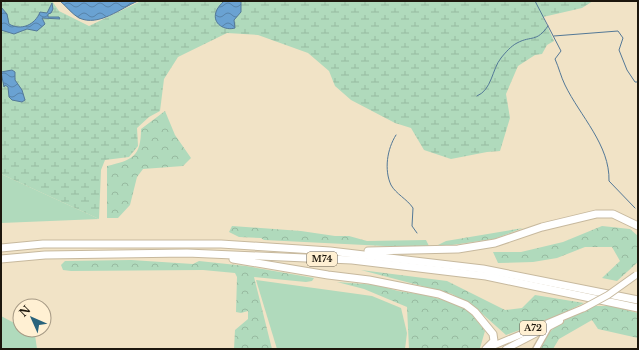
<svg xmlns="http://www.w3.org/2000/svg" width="639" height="350" viewBox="0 0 639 350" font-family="'Libre Baskerville',serif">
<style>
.grass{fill:#b0dabc}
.forest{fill:url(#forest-crowns)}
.wetland{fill:url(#wetland-marsh)}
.water{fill:url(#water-waves);stroke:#537897}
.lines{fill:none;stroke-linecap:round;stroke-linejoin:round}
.stream{stroke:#537897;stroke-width:1}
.secondary-casing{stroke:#c7b99e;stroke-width:8}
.primary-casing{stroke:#c7b99e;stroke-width:8}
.highway-casing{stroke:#c7b99e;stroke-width:9}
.secondary{stroke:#fff;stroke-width:5.5}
.primary{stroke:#fff;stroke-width:6}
.highway{stroke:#fff;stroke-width:7}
.primary-bridge-casing{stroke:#c7b99e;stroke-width:8;stroke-linecap:butt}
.primary-bridge{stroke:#fff;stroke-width:6}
.labels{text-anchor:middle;stroke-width:4;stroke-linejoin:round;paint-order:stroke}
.shield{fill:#fff0d3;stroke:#615848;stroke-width:1}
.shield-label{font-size:9px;font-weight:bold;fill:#1d170d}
</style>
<defs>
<pattern id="forest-crowns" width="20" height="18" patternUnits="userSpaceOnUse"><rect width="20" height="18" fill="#b0dabc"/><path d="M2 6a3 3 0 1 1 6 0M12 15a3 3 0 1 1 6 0" fill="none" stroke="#97baa0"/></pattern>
<pattern id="wetland-marsh" width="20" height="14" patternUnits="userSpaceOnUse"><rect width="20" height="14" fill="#b0dabc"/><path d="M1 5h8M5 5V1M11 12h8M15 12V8" fill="none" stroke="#97baa0"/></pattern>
<pattern id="water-waves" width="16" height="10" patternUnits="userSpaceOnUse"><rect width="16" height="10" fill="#6aa2d2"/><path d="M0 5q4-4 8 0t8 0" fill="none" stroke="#5783a9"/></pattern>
</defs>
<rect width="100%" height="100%" fill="#f1e3c6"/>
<!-- grass -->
<g class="grass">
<path d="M1,174L99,219L1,223Z"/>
<path d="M256,280L372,296L401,308L407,333L405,349H277Z"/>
<path d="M1,316L20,326V330H26L35,335L37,349H1Z"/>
</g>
<!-- forest -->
<g class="forest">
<path d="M165,111L175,135L191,158L183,166L143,169L137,177L130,205L118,218H107V166C132,160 141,157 141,129Z"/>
<path d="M232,226L301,231L335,236H349L367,241L426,240L429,246L405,247L264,240L261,238L239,237L229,232Z"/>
<path d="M602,226L630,229L638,236V262L617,281L602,278L620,261L612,247H585L557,258L533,262L498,263L493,252H521L563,242Z"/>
<path d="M523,228L494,239L438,247V245L446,241Z"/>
<path d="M131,260L193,264L199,261L246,266L314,278L312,281L306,282L254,277L272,349H234L235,330L248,319V311L241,313L236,312L237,277L235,273L203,270L71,271L63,270L61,265L65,261Z"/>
<path d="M361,270L447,281L505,310L522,308L535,295L584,303L555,317L506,335L478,310L452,294Z"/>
<path d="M337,282L377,285L398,291L425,295L447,301L468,310L485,331L480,348L409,349L407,307L364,289Z"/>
<path d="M593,306H611L638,313V338L598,329L592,320L559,339L553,349H540C546,326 574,315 593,306Z"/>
</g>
<!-- wetland -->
<path class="wetland" d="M1,1H52L59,11L89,26L141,1H593L582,8L543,17L554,41L547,45L542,54L535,55L518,66L506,94L510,118L500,151L487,152L451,159L424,150L411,128L395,123L351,100L335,86L329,71L308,53L258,35L227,33L178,57L164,79L160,111L149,117L137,128L138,146L129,157L105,160L101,170L99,219L1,174Z"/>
<!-- water -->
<g class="water">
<path d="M60,1H138C121,8 99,27 79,18C72,14 66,6 60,1Z"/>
<path d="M224,1H241V12L234,20L235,28C225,31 212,24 216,12C217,8 221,4 224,1Z"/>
<path d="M52,3L53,9L51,13L48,14V17H59L60,19L42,18L45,24L37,31L27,29L14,34L1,30V7L7,14L9,24C21,31 35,25 40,12L47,13Z"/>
<path d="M12,70L15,72V80L22,90L25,100L22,102L12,100L9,97L8,87L5,85L4,87L1,72Z"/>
</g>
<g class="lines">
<!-- stream -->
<g class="stream">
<path d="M535,1L561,51L555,59C559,68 561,77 565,85C580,116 610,145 609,181L635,208"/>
<path d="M554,36L618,31L623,38L619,50L627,70L635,82H638"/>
<path d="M477,96C492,90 492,69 501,58C505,53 511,46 517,43C532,35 536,43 548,26"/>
<path d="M396,135C387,149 384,170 391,185C396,194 407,199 413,208L412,226L417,233"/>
</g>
<!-- secondary casing -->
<g class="secondary-casing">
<path id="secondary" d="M536,349L548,328"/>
</g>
<!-- primary casing -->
<g class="primary-casing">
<g id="primary">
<path d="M488,348L584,308"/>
<path d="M506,349L560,321"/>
</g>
</g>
<!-- highway casing -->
<g class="highway-casing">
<g id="highway">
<path d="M1,248L43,244H221L330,251L483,269L638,300"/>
<path d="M368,251L458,249L495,243L542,227L596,214H613L638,226"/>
<path d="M1,259L45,255L187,253L352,260L486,276L638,308"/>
<path d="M233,259L328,275L369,280L439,294L466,305L475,312L493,334L494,341L486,349"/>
</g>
</g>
<!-- secondary -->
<use href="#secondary" class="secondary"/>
<!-- primary -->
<use href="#primary" class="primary"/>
<!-- highway -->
<use href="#highway" class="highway"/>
<!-- primary-bridge casing -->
<g class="primary-bridge-casing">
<path id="primary-bridge" d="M584,308L608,295L636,275"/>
</g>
<!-- primary-bridge -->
<use href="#primary-bridge" class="primary-bridge"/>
</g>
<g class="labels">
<!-- shield labels -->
<g class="shield">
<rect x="307" y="252" width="30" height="14" rx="3"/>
<rect x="520" y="321" width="26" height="14" rx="3"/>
</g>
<g class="shield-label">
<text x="322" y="262">M74</text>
<text x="533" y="331">A72</text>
</g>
</g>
<!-- border -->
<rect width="639" height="350" fill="none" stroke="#1d170d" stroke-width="4"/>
<!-- north arrow -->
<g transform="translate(32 318) rotate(315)"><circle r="19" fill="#fff0d3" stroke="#a59984"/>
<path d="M0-3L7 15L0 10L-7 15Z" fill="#29637c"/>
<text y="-6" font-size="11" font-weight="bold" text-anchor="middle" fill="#1d170d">N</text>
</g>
</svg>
